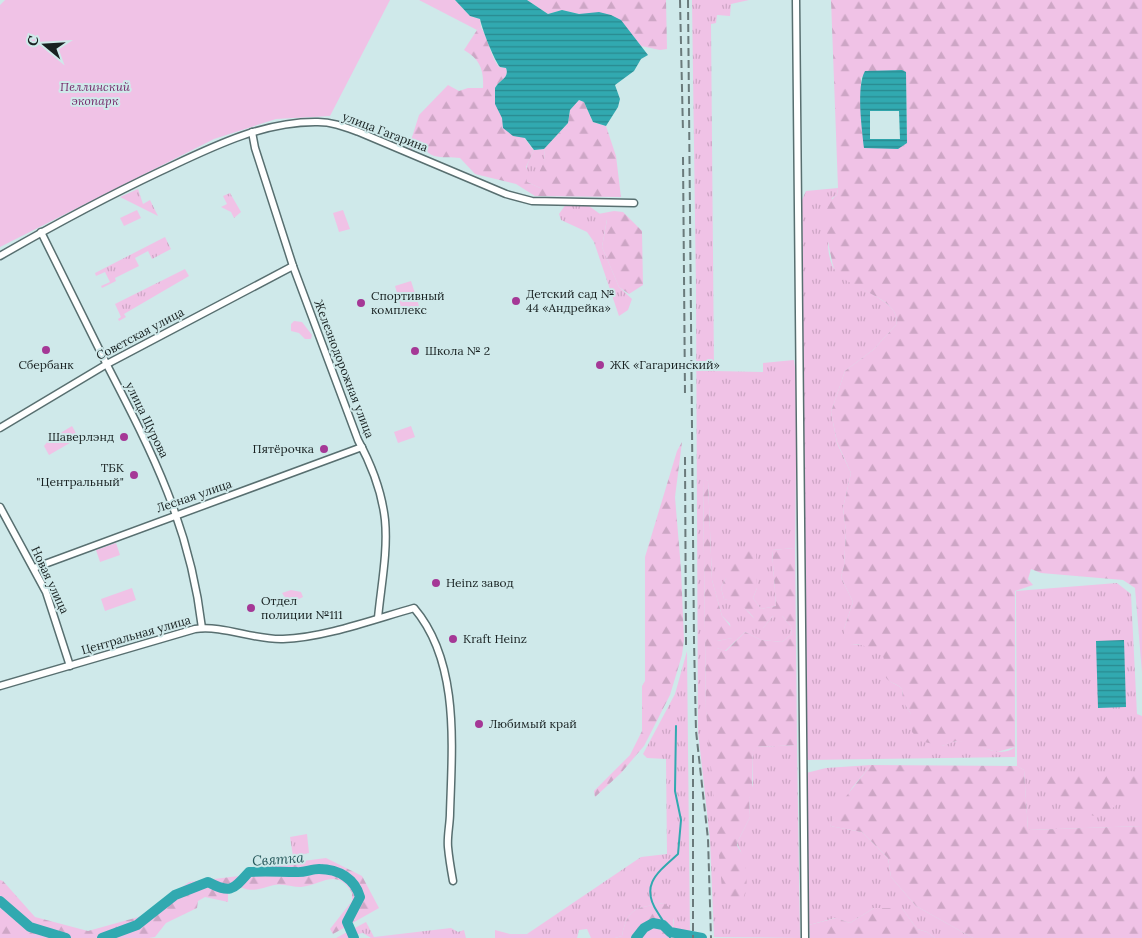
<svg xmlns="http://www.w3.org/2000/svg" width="1142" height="938" viewBox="0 0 1142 938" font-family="Lora,serif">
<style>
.grass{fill:url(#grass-tufts)}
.forest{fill:url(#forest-firs);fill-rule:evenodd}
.park{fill:#f0c2e6}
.water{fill:url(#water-rules);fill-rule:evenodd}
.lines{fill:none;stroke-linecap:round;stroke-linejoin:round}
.stream{stroke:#31a9b0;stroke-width:2}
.river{stroke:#31a9b0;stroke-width:10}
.minor-casing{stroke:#586f70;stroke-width:9}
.minor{stroke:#fff;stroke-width:6}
.rail{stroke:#6a7a7b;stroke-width:2;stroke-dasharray:8 4;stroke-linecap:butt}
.poi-dot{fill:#a53896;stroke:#cfe9ea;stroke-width:2}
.labels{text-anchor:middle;stroke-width:4;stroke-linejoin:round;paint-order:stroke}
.park-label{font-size:12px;font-style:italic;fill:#752a6a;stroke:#cfe9ea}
.street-label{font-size:12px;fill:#182121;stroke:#cfe9ea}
.poi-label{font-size:12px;fill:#182121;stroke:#cfe9ea;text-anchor:start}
.water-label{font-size:14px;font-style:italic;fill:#295a5d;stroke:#cfe9ea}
</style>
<defs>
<pattern id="grass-tufts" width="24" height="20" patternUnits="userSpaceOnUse" patternTransform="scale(1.25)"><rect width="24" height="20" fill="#f0c2e6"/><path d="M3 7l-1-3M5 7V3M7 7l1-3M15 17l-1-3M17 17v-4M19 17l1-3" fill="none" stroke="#cda6c5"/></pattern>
<pattern id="forest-firs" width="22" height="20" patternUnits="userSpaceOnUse" patternTransform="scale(1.25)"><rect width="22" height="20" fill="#f0c2e6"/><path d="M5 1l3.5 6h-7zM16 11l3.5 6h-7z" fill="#cda6c5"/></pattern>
<pattern id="water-rules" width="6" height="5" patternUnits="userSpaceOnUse" patternTransform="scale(1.25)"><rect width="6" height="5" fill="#31a9b0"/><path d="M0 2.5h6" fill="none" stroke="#29898f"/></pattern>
</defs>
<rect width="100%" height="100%" fill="#cfe9ea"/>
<!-- grass -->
<g class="grass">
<path d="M692,0H749L731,4L730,16L717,15L716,23L711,24L714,371L763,372V363L794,360L797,381L795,548L772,550L776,606L761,609L753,598L757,588L726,578L721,588L724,599L739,602L763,628L773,616H782L791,626L792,634L782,642L761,640L745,632L725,651L717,648V641L732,638L730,624L722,616L712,580L708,481L703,478L706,711L745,891L746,875L741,852L737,843L750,817L749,798L753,784V751L755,747L797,745L800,938L714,937L710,839L698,731L696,290Z"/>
<path d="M544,149L545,160L540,188L527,182C523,170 529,161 534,150Z"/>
<path d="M838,188L837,195L832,198C830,219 824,245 832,265C842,287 905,299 896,325L873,350L845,371L831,412L837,443L851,473L843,508L846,531L844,566L841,577L853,602L844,629L852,645C859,643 882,648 885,656C887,664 882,673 889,680C892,684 898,684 902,689C903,714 926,729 942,746C947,744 953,741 958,741C976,740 998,761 1015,747V757L806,760L802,200L806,191Z"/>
<path d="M138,189L143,204L150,200L158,216L120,197Z"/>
<path d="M230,193L241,212L234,218L231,212L221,207L227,204L223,196Z"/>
<path d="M566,204L589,206L607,219L602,247L619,287L632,299L628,310L619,316L594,242L587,232L561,220L559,214Z"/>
<path d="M165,237L171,249L152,259L148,251L135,258L139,266L115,278L116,281L102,288L101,286L110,282L105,272L96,276L95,273Z"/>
<path d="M185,269L189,276L124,314L126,317L119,321L118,319L121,317L115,304Z"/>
<path d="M1117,583L1131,594L1137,714L1142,716V826L1028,830L1024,770L1017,766L1016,591Z"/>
<path d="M687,651L690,938H672L674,920L664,903C639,908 628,905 622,936L615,938H591L587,929L579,930L577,938H495V930L510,934H527L641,857L667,854L666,759L647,758L643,754L675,694Z"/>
<path d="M871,765L852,788L830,826L862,832L888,858L891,877L916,906L973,938H935L927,932L917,929L902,908H874L850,923L835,918L809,925L804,823L806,773L826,768Z"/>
<path d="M307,834L309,853L293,856L290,837Z"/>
<path d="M366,922L374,937L451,928L458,932L464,930L466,938H371L363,933L352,935L350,938H336Z"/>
</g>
<!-- forest -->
<g class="forest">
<path d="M527,0H666L667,49L660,50L641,46L621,21L611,15L579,14L562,10L548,14Z"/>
<path d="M831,0H1142V673L1135,588L1123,580L1041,573L1031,569L1028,579L1033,585L1015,591V747L997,752L963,742L956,741L942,746L920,741L912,732L911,714L903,701L902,689C898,684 893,684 888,680C874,666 898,656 867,647C862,645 857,643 852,645L844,637V629L853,602L841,577L844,566L846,531L843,508L851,473L837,442L831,412L845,371L873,350L896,325C904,300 849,288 837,273C832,267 832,259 830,252C827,234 819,207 837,195L838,188ZM906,72L907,143L865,148L861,120V77Z"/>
<path d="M481,27C489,41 490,55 499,67L506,68C510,79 499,80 495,88C494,119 509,120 526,140C529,143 530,147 534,150L526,167L527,182L540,188L538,175L545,160L544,149L568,123L570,110L579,100L584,102L593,122L606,126L616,156L621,197L535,196L516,184L475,174L460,158C453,157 441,158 434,156C421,151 428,143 408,150L419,115L448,85L459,91L468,88H483C484,70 480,59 464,50L477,30Z"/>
<path d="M614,211L623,212L642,231L643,285L629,294L619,287L602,247L607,220L598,214Z"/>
<path d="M682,442L675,497L681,569L684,640L682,655L670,695L644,746L621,773L595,797L594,791L630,755L642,731V686L645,681V557L677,451Z"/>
<path d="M703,477L708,481L712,580L722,616L735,632L732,638L717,641V648L726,651L745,632L761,640L782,642L792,634L791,626L782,616H773L763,628H759C752,611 741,603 724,599L721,588L726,578L723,569L739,551L756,547L757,588L753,598L761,609L776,606L772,550L795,548L797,745L756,747L753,751L752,794L749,798L750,817L737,843C737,848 740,849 742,854C747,867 751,896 737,905L723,900L706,711Z"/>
<path d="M871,765L1017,766L1024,770L1028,830L1142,826V938H973L916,906L891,877L888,858L862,832L830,826L840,804Z"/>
<path d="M1129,771L1142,774V796L1120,802L1104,815L1094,816L1079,811L1038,787V773H1042L1047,776H1120Z"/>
<path d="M326,858L362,876L379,908L333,934L330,929L352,901V893C337,867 322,885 301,887C292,887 282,883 274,885C261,888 254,893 240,887L228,893V902L205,897L198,901L197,908L166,923L155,937L149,938H0V880L3,881L35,917L88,931L142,916L189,882L239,876L250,868Z"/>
<path d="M664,903L674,912L672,938H615L622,936C628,905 639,908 664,903Z"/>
<path d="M874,908H902L917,929L927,932L935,938H810L809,925L836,918L850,923Z"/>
</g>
<!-- park -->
<g class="park">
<path d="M5,0H390L330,116L276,119L214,139L0,247V5Z"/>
<path d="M419,0H455L470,16L480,19L481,27L477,30Z"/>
<path d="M137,210L141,218L124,226L120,218Z"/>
<path d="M343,210L350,229L339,232L333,213Z"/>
<path d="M411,281L420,309L403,314L395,286Z"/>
<path d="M294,321L302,322L312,335L311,339H305L299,333L291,331V324Z"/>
<path d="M72,426L77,435L75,440L49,455L44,446L49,440Z"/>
<path d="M411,426L415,437L398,443L394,432Z"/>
<path d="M116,543L120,555L100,562L96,550Z"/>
<path d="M132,588L136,600L105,611L101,599Z"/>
<path d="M291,590L301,592L303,597L291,603L288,602L282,593Z"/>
</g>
<!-- water -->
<g class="water">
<path d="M455,0H527L548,14L562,10L579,14L599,12L611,15L621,20L648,55L641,59L634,71L615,85L620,99L618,107L606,126L593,122L584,102L579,100L570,110L568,123L544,149L534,150L525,138L513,136L503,128L502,118L495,104V88C499,80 510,78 506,68L500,67C494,60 482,29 480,19L470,16Z"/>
<path d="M902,70L906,72L907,143L898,149L864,148C862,129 856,87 865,71ZM870,111H899L900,139H870Z"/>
<path d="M1124,640L1126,707L1098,708L1096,641Z"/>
</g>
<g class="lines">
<!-- stream -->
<path class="stream" d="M670,938C668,927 664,923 658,913C639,885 658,872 678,854L681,820L675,791L676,726"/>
<!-- river -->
<g class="river">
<path d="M0,901L30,927L66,938"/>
<path d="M102,938L137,925L175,895L208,882C231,894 233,890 249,872C265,871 280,872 296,872C304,873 311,869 319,869C339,869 355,879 360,897L347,922L354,938"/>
<path d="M636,938L644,928L653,923L663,925L670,932L702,938"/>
</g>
<!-- minor casing -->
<g class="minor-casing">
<g id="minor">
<path d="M796,0L805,938"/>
<path d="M252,132L255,148L293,266L358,440C371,464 382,492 385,520C388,552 381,586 378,618"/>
<path d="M41,232C63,277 85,321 107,365C153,454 190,526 202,628"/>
<path d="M0,256C52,226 106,197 161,171C210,148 262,121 318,122C333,122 345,127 359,132L506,194L532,201L634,203"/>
<path d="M0,428L107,364L293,266"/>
<path d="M0,507L46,592L70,666"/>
<path d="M34,568L362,447"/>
<path d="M0,686L195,629C224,625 253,640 283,639C323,638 375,619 414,608C460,662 452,746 450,813C450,824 447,836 448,847C449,858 451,870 453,881"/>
</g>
</g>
<!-- minor -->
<use href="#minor" class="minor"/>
<!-- rail -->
<g class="rail">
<path d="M680,0L683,132"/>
<path d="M688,0L694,641L696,731L708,839L711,938"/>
<path d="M683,157L685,395"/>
<path d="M685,457L686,645"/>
<path d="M693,755V938"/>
</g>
</g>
<!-- markers -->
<g class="poi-dot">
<circle cx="516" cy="301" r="5"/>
<circle cx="361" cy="303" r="5"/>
<circle cx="46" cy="350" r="5"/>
<circle cx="415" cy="351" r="5"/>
<circle cx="600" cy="365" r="5"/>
<circle cx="124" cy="437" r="5"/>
<circle cx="324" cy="449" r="5"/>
<circle cx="134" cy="475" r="5"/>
<circle cx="436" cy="583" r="5"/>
<circle cx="251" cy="608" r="5"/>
<circle cx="453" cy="639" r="5"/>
<circle cx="479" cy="724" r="5"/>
</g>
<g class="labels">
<!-- park labels -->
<g class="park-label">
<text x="95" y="91">Пеллинский<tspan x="95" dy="14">экопарк</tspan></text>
</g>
<!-- street labels -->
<g class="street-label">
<text transform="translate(385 132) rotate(21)" y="4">улица Гагарина</text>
<text transform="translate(140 334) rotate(-28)" y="4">Советская улица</text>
<text transform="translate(344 369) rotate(69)" y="4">Железнодорожная улица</text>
<text transform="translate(147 420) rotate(64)" y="4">улица Щурова</text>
<text transform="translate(194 496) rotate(-19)" y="4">Лесная улица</text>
<text transform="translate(50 580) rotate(65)" y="4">Новая улица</text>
<text transform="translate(136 635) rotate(-16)" y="4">Центральная улица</text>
</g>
<!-- poi labels -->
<g class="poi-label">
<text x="526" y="298">Детский сад №<tspan x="526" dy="14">44 «Андрейка»</tspan></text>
<text x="371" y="300">Спортивный<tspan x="371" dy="14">комплекс</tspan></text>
<text x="425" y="355">Школа № 2</text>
<text x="46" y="369" text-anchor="middle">Сбербанк</text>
<text x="610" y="369">ЖК «Гагаринский»</text>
<text x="114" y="441" text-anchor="end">Шаверлэнд</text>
<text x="314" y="453" text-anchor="end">Пятёрочка</text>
<text x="124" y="472" text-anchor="end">ТБК<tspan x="124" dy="14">"Центральный"</tspan></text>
<text x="446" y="587">Heinz завод</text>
<text x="261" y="605">Отдел<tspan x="261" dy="14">полиции №111</tspan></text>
<text x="463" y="643">Kraft Heinz</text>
<text x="489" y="728">Любимый край</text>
</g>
<!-- water labels -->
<g class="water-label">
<text transform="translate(278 859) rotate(-4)" y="5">Святка</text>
</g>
</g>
<!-- north arrow -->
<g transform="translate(45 45) rotate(288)" stroke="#cfe9ea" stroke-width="4" paint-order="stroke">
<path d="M0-4L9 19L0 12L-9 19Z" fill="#182121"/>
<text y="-8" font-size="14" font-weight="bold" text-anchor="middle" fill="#182121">С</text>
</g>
</svg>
